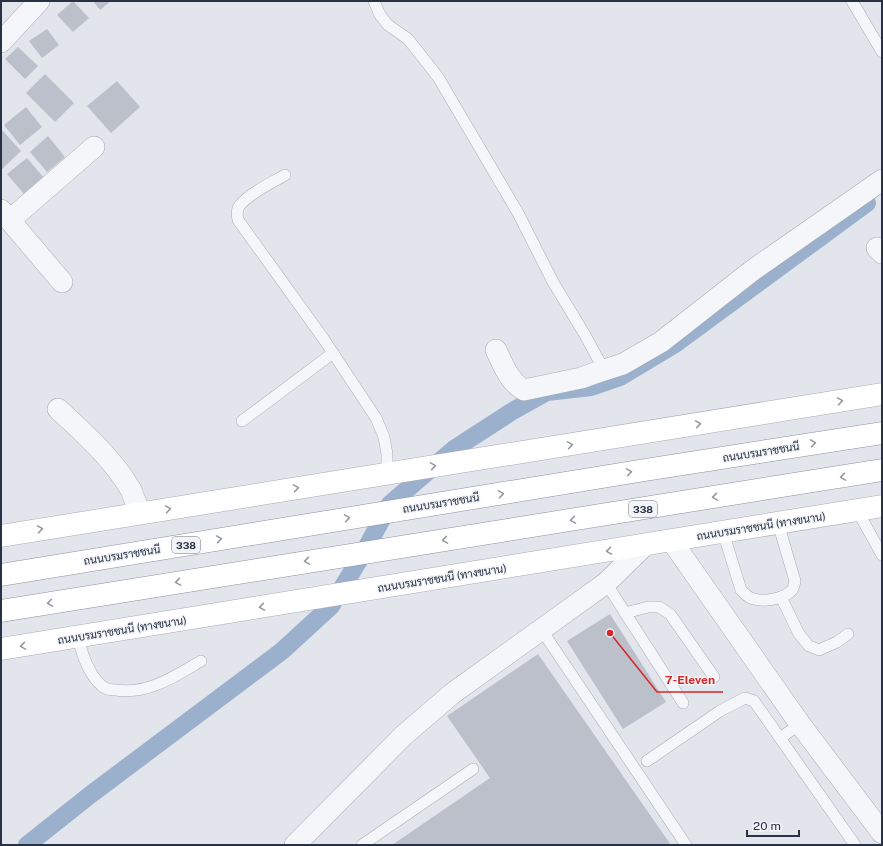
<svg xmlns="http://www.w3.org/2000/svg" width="883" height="846" viewBox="0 0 883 846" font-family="'Public Sans',Sarabun,sans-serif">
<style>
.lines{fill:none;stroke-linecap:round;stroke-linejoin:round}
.canal{stroke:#9bb0cd;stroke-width:18}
.building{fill:#bcc0cb}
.service-casing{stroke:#a7abb6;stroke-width:12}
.minor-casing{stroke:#a7abb6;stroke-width:22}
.secondary-casing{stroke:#a7abb6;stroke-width:23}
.trunk-casing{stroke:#8891a2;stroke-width:23}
.service{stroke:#f5f6f9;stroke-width:11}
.minor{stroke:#f5f6f9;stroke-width:21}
.secondary{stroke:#fff;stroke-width:22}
.trunk{stroke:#fff;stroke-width:22}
.oneway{stroke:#9498a2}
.labels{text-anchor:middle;stroke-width:3;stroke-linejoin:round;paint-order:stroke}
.shield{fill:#f2f4f8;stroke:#656c7a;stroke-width:1}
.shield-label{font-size:10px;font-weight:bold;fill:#293144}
.street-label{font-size:11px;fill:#293144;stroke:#f2f4f8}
.leader{fill:none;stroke:#d62828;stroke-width:1.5}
.callout-dot{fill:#d62828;stroke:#f2f4f8;stroke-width:1.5}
.callout-label{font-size:12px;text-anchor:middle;font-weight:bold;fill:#d62828;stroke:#f2f4f8;stroke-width:3;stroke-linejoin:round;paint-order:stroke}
</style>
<rect width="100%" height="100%" fill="#e2e5eb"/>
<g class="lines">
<!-- canal -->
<path class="canal" d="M27,845L90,795L282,651L331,606L364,552L390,504L454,449L511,412L547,392L591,387L620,377L675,344L867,203"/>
</g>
<!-- building -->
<g class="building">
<path d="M73,1L89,18L73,32L57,15Z"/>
<path d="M93,1H111L100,10Z"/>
<path d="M47,29L59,45L42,58L29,41Z"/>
<path d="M18,47L38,66L25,79L5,59Z"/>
<path d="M45,74L74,103L55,122L26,93Z"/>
<path d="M117,81L140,107L111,133L87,106Z"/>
<path d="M26,107L42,127L20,145L4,125Z"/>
<path d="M2,130L21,151L1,170V131Z"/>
<path d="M48,136L65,157L47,172L30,152Z"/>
<path d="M27,158L44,178L24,194L7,174Z"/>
<path d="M610,614L666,702L623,729L567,641Z"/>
<path d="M538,654L671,845H392L490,778L447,716Z"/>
</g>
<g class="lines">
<!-- service casing -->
<g class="service-casing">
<g id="service">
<path d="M374,1L380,15L388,25L408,39L438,77L518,213L553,282L585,335L604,370"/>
<path d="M852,1L882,52"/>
<path d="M285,175C271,183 250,193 240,205C236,209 237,215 238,220L323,338L376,418L384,437L387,454V473"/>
<path d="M242,421L333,353"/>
<path d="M857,510L882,555"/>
<path d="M723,532L741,590C745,594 748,598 754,599C764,602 782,599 790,592C794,589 794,585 795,581L778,523"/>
<path d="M606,583L683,703"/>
<path d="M781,597L799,634L809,646L819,650L837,642L848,634"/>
<path d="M625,613L648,607H659L670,614L714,677"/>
<path d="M541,629L686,845"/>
<path d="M78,637C82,654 88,674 102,686C105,689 112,690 116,690C148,695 175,676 201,661"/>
<path d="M780,738L800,724"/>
<path d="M647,761L720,711L745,698L754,701L855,845"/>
<path d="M362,845L473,769"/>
</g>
</g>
<!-- minor casing -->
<g class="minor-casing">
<g id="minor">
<path d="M1,42L39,1"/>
<path d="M1,210L62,282"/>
<path d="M10,220L94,147"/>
<path d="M877,248L882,253"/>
<path d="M496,350C503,364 509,382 524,390L581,378L598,372L623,364L661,342L753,270L882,180"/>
<path d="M58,409C84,433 113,459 131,490C134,498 137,506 140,513"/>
<path d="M671,540L800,724L882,833"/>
<path d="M295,845L404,735L453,693L606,583L645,545"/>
</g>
</g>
<!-- secondary casing -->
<g class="secondary-casing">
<g id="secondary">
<path d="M1,536L882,394"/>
<path d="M1,649L882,506"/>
</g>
</g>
<!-- trunk casing -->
<g class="trunk-casing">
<g id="trunk">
<path d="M1,575L645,470L882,433"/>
<path d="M1,611L882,470"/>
</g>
</g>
<!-- service -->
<use href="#service" class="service"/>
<!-- minor -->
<use href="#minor" class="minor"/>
<!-- secondary -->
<use href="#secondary" class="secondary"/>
<!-- trunk -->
<use href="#trunk" class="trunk"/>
</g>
<!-- one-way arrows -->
<defs><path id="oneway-chevron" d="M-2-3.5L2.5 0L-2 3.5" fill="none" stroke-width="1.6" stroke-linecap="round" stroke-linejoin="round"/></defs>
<g class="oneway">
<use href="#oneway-chevron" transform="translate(840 401) rotate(-9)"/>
<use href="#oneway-chevron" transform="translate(698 424) rotate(-9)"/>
<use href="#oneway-chevron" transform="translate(813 443) rotate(-9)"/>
<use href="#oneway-chevron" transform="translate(570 445) rotate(-9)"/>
<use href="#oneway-chevron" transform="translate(433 466) rotate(-9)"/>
<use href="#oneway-chevron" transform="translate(629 472) rotate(-9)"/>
<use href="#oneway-chevron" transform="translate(843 477) rotate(171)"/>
<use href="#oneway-chevron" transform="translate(296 488) rotate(-9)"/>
<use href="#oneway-chevron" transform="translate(501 494) rotate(-9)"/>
<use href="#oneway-chevron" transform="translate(715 497) rotate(171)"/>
<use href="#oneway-chevron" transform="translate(168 509) rotate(-9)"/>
<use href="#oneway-chevron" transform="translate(347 518) rotate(-9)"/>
<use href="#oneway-chevron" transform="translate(573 520) rotate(171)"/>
<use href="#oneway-chevron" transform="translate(40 529) rotate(-9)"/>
<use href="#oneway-chevron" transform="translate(219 539) rotate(-9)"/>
<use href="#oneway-chevron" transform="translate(445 540) rotate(171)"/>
<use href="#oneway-chevron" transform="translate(609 551) rotate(171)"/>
<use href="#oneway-chevron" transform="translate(307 561) rotate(171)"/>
<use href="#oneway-chevron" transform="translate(178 582) rotate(171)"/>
<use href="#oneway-chevron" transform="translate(50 603) rotate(171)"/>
<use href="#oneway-chevron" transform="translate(262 607) rotate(171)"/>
<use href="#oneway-chevron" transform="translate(23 646) rotate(171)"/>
</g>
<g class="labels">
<!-- shield labels -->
<g class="shield">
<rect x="629" y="501" width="28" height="16" rx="3"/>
<rect x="172" y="537" width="28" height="16" rx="3"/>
</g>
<g class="shield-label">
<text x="643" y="513">338</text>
<text x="186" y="549">338</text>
</g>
<!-- street labels -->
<g class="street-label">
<text transform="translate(761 452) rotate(-9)" y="4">ถนนบรมราชชนนี</text>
<text transform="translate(441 503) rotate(-9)" y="4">ถนนบรมราชชนนี</text>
<text transform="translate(761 526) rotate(-9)" y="4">ถนนบรมราชชนนี (ทางขนาน)</text>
<text transform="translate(122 555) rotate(-9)" y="4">ถนนบรมราชชนนี</text>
<text transform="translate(442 578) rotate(-9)" y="4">ถนนบรมราชชนนี (ทางขนาน)</text>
<text transform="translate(122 630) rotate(-9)" y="4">ถนนบรมราชชนนี (ทางขนาน)</text>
</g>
</g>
<!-- callouts -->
<path class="leader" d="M610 633L657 692H723"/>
<circle class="callout-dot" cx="610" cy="633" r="4"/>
<g class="callout-label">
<text x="690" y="684">7-Eleven</text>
</g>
<!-- border -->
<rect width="883" height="846" fill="none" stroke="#293144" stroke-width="4"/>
<!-- scale -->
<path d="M747 830v6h52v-6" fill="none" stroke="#293144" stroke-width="2"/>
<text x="753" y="830" font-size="12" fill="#293144" stroke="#f2f4f8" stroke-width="3" paint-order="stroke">20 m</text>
</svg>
